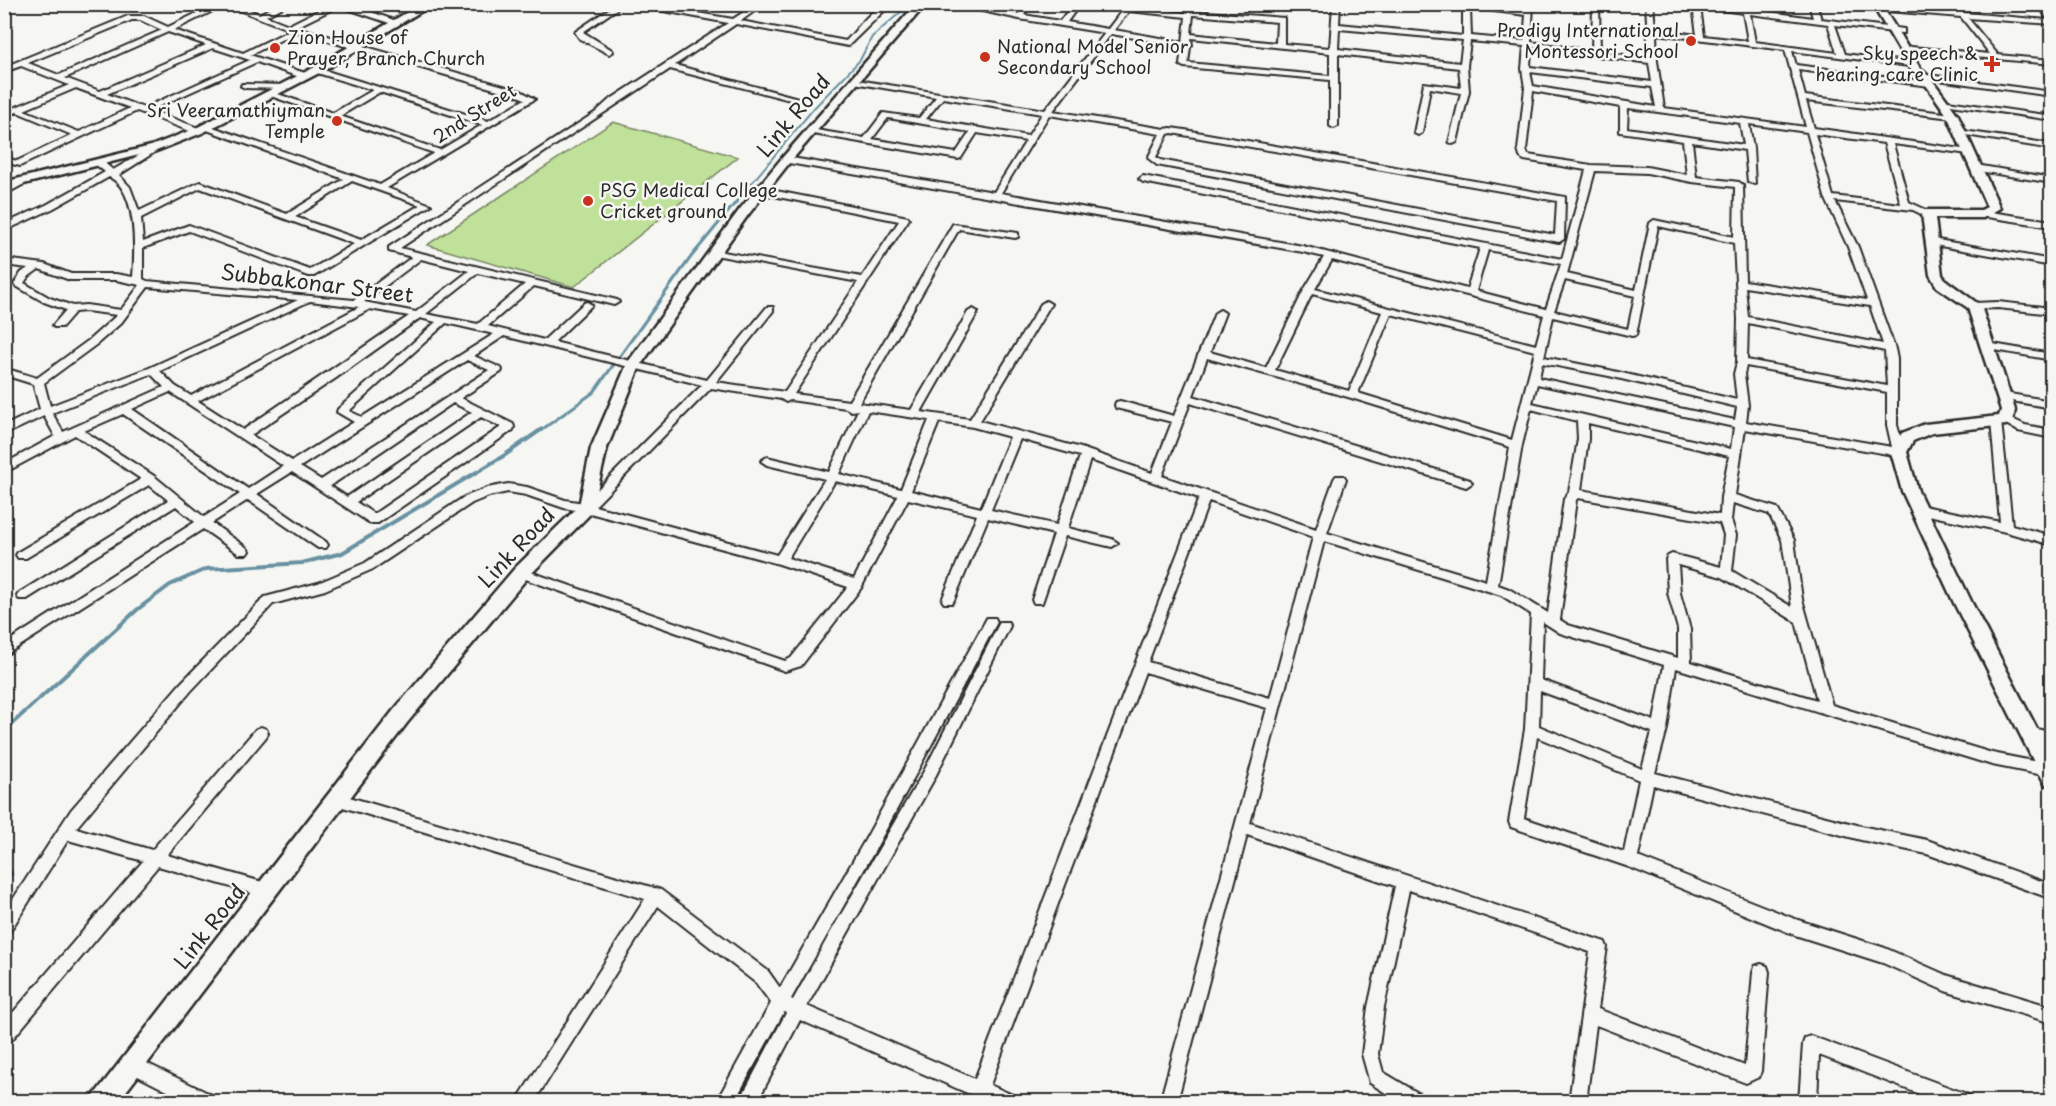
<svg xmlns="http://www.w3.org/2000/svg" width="2056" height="1106" viewBox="0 0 2056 1106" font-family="'Playpen Sans',sans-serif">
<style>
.green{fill:#c0e19a;stroke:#768662;stroke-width:1.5}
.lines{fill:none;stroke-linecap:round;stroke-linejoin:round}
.stream-far3{stroke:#6791a2;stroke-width:2}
.stream-far2{stroke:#6791a2;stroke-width:3}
.stream-far1{stroke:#6791a2;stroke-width:4}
.stream{stroke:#6791a2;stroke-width:4.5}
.street-casing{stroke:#2b2b2b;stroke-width:4}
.secondary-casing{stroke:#2b2b2b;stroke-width:5}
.street{fill:#f6f6f2;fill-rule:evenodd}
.secondary{fill:#f6f6f2;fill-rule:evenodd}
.poi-dot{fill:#c8321e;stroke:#f6f6f2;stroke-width:2}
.labels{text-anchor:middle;stroke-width:5;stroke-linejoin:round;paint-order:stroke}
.far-poi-label{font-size:18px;fill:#2b2b2b;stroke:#f6f6f2;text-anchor:end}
.far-street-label{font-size:18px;fill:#2b2b2b;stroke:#f6f6f2}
.street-label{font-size:21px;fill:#2b2b2b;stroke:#f6f6f2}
</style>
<rect width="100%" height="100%" fill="#f6f6f2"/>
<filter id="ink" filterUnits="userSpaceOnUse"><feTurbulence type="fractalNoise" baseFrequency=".0167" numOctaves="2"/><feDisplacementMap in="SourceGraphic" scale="12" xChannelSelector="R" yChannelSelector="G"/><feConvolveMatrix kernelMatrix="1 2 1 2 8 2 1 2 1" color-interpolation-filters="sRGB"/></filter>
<g filter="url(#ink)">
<!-- green -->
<path class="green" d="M613,122L738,157L574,287L427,245Z"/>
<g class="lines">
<!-- stream-far3 -->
<path class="stream-far3" d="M745,191L814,108L860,60L872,37L910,4"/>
<!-- stream-far2 -->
<path class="stream-far2" d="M540,431L594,392L691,257L746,190"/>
<!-- stream-far1 -->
<path class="stream-far1" d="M4,731L138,609L170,585L206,569L302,563L342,553L505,455L542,429"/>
<!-- stream -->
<g class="stream">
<path d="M4,731L6,729"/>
<path d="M4,860L11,874L4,883"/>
</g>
<!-- street casing -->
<g class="street-casing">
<g id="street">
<path d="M216,4H236L259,14L279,4H289L266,16L289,25L331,4H349L402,23L395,25L339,6L296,27L521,91L535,99L387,188L431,205L314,276H308L189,231L143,248V279L147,281L354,300L412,257L389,251V247L596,112L608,101L728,23L626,4H644L733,19L756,4H764L741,21L846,41C858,29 873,4 891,4L848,46L736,24L675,65L802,99V103L670,69L400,248L617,300L619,302L614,305L534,286L488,326L544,340L584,303L587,302L592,305L590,307L554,342L707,380L767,307H773V311L716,382L785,392L858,282L715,255L710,252L712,250L862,277L899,221L758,193V189L761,188L908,217L909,219L794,394L849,401L953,224L1018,233V237L1015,238L959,229L859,403L911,410L968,312L973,309L978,312L921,412L970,419L1041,304L1046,301L1051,304L980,421L1081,448L1152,473L1172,422L1116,408L1115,405L1116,402L1120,401L1174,416L1215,313L1220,310L1225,313L1210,352L1266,368L1304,290L1324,257L1303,252L783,162L782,160L786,157L994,192L1026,141L977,133L961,158L958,159L807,133L806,131L810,129L864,138L883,113L919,118L936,97L854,83H851V79L1045,110L1105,33L1019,19L973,9L976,7L1018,14L1024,4H1031L1024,15L1060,21L1073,4H1080L1067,22L1108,29L1127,4H1134L1132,7L1187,13V4H1194V11L1284,18V44L1330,48L1333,4H1340L1339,24L1463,36V8L1441,4H1471L1526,10V4H1533L1531,42L1592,51L1593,4H1599L1600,52L1649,58L1646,4H1653L1655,29L1697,35L1693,6L1688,4H1711L1813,18L1809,4H1816L1821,19L1904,29V33H1901L1835,25L1845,54L1914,63L1918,65L1917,67L1792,51L1796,65L1930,82L1934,84L1930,86L1798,70L1805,96L1952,114L1956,116L1952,118L1806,101L1814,128L1969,150L1973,152L1969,154L1893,144L1909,202L1931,212V216H1925L1913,210L1835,201L1858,247L1895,349L1897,359V425L1905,452L1899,456L1745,429L1735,495L1777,508L1794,540L1802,599L1832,705L1992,753L2048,764L2052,765V775L2048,776L1992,765L1676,668L1667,729L1655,773L1861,826L1927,840L2052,885V899L1927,854L1861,840L1653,785L1638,857L1795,919L1885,948L1946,975L2052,1007V1023L1945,991L1883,963L1795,935L1629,867L1511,827L1509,822L1525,729L1531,614L1501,595L1324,541L1250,823L1605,942L1607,947L1598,1009L1745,1066L1753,972L1755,966L1761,964L1767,966L1769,972L1761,1071L1759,1077L1746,1083L1596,1025L1586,1102H1569L1590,952L1409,890L1384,1007L1378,1054L1383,1072L1423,1096L1425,1102H1400L1370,1083L1362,1054L1368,1007L1395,886L1247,835L1177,1102H1160L1267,708L1145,672L990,1085L1015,1096L1017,1102H988L800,1020L757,1102H739L786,1013L784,1012L734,1102H716L771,1003L756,983L658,906L534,1102H516L645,899L336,805L331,804L329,799L331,794L336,793L661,890L768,971L780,988L865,840L987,618H995L997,622L995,626L875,850L791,999L793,1000L832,930L924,771L1000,622H1008L1010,626L934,779L807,1006L975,1079L1199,498L1090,460L1068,528L1112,539L1118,543L1112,547L1065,536L1042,603H1034L1032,600L1054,534L988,518L954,600L952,603H944L942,600L977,515L908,499L861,588L801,666L785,671L517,576L515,573L517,570H525L785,661L791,658L848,587L779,564L586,512L564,508L526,495L508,492L489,496L472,503L373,569L325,590L273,604L190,692L76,828L152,850L256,729L261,727L266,729L268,733L266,737L167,855L266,883L271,885L274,890L271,895L266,897L158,866L10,1042L4,1044V1023L143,861L68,840L9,933L4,935V913L71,810L180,684L265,597L318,583L365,563L464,497L487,488L508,484L527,487L565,500L584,503L702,385L504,336L474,356L501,368L502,370L501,372L461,398L513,424L514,427L513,430L378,523H370L292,472L257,494L326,542L328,545L326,548H318L248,500L212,523L247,548L249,551L247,554H239L203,529L4,656V644L195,522L176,506L27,599H19L17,596L19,593L168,500L149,485L26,558H18L16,555L18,552L141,479L75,435L4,473V464L55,436L44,416L4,435V426L40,409L33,384L4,375V368L37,378L89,340L117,315L86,311L75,312L62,327H54L53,325L66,310L44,302L16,286L14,284L21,273L28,268L4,265V259L44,264L71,274H116L133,277C135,249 138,190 109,177L52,209L4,231V224L46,205L105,172L95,164V160H101L113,170L155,146L159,148L158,150L119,175L130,187L139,211L200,182L287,214L344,179L204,129L203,127L207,125L380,185L434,153L265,94L272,92L333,113L373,90L314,72V68H317L488,121L525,99L515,95L297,32L250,55L308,74V78H302L257,62L151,110L201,129V133H195L137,111L20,166L4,162V157L17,161L72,135L17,112L4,117V112L69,85L21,66L4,72V67L128,16H144L168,27ZM225,5H226L290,30L243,53L174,30ZM1700,7L1743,13L1748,41L1704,36ZM1470,8L1526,15L1524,41L1471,36ZM1129,11L1186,17L1183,42L1114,30ZM1750,14L1828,24L1837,53L1755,42ZM1193,15L1277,22L1276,43L1191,34ZM132,20H140L162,30L59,75L28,63ZM1339,29L1463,40L1460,63L1338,49ZM168,32L206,45L100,91L65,78ZM1111,34L1182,46L1180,65L1184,67L1330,80V126L1334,128L1338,126V54L1459,68L1461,88L1424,83L1414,133L1418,135L1422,133L1430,88L1461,93L1449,142L1453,144L1457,142L1469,91L1467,66L1470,41L1524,46L1522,69L1525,88L1518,150L1520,157L1524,160L1586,170L1562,259L1143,176L1139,179L1143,182L1480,248L1467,289L1303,246L1001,193L1049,115L1160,134L1148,158L1157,165L1559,242L1564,239L1565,197L1185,130L1171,128L1165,129L1053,111ZM1656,34L1785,50L1806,127L1664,108L1657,61ZM1191,38L1330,53V76L1188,63L1190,47L1192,45ZM1531,47L1649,63L1652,82L1530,67ZM213,48L250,60L144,108L107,94ZM1530,72L1652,87L1656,107L1533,86ZM76,88L130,108L79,132L24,110ZM1533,91L1620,107V132L1683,141L1687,175L1647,167L1591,165L1528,155L1526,150ZM380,92L482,125L440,150L340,116ZM943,98L1042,114L1028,136L926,119ZM1628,108L1740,123L1744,145L1627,128ZM888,118L970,132L956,153L872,139ZM1749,124L1807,132L1825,197L1848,247L1867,300L1745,281L1743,185L1739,182L1696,177L1692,142L1745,150L1748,182L1755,184L1753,148ZM1172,133L1557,201L1555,235L1160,160L1156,157L1168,134ZM1815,134L1884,143L1901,204L1833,196ZM1595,171L1647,173L1692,182L1735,187L1734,237L1654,220L1650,223L1636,290L1567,274ZM352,181L420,205L361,240L295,217ZM200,188L354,244L310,270L189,225L143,242L141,218ZM1658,226L1734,243L1738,319L1737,362L1734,374L1737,400L1609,370L1544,357L1553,317L1632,336L1636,335ZM1488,250L1561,264L1546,309L1476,291ZM421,259L469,271L416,312L364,302ZM1332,260L1544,315L1536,345L1315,289ZM39,269L70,280H116L140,285L121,310L86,305L73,306L50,298L24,283L28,277ZM478,273L525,284L478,324L426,314ZM1565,280L1635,296L1628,329L1554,311ZM148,287L298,300L149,368L50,406L44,383L97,344L121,323ZM1745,287L1870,306L1883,344L1748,317ZM1312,294L1382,312L1349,391L1275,370ZM310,301L359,307L191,396L175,386L160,371ZM370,309L409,316L243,430L198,401ZM1391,314L1535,351L1512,440L1358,393ZM420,318L436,322L338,409L337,412L354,422L292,461L251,435L336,378ZM446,323L494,334L362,417L349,411ZM1748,323L1885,351L1887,386L1747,360ZM1207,358L1348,397L1510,447L1486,581L1327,533L1346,479L1344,476H1336L1334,479L1316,529L1162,476L1190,403L1466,487L1472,483L1470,480L1193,396ZM467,360L489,370L321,480L300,467ZM1542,363L1609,376L1737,407L1735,420L1539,378ZM1746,366L1887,392V425L1892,447L1746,422L1748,405L1744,374ZM151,374L164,387L63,432L52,413ZM1537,384L1734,427L1731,449L1532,403ZM711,388L781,399L786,402L790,400L846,408L851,411L858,410L829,472L767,457L761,461L767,465L825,479L777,555L595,506ZM170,392L283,466L248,489L132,409ZM453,403L472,412L347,497L330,486ZM1531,409L1577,421L1578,439L1569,492L1564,499L1548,613L1509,589L1498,585L1522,445ZM868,411L929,420L901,489L839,474ZM123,414L240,494L204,517L154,476L84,431ZM481,417L501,427L374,514L356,502ZM939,422L973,427L1010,437L981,508L911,491ZM1588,423L1729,456L1721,497L1720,515L1581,490L1588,439ZM1020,439L1080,456L1057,525L991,510ZM835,481L898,496L854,579L788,558ZM1578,498L1720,523L1724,535L1721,567L1672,554L1668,556L1666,559L1668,593L1678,629V658L1568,625L1560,620L1576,500ZM1209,501L1313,537L1270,698L1148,662ZM1733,503L1769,514L1782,540L1792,607L1732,571L1736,535L1731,520ZM1678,565L1722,577L1796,622L1817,700L1691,662L1690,629L1680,593ZM1543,622L1560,633L1664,665L1654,721L1541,680ZM1540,691L1652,732L1642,769L1539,726ZM1537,737L1639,780L1624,852L1524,818Z"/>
<path d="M616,4H624L583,32L612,50L613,52L609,54L580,39L575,32Z"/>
<path d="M1951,4H1958L1965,13L2048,20L2038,4H2045L2052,14V24L1968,18L1998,55L2052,60V64L1908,51L1907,49L1911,47L1990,54L1961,17L1887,11L1884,9L1887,7L1957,12Z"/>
<path d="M1921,74L2052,92V96L1924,78H1921Z"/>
<path d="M242,84L284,85L288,87L284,89L245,88L241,86Z"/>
<path d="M1941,100L2052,116V120L1944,104L1940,102Z"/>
<path d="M1957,130L2052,144V149L1960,134L1956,132Z"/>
<path d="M1976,165L2052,178V183L1973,170V166Z"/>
<path d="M21,179L25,182L24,184L4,195V189Z"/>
<path d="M1983,211L2052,221V227L1980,216L1979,214Z"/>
<path d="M1932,239L2052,260V266L1929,244L1927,242Z"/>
<path d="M1998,302L2052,308V314L1998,308L1974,309L1969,306L1974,303Z"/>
<path d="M1987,343L2052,354V360L1983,348L1982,346Z"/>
<path d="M2004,393L2052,401V408L2000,399L1999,397Z"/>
<path d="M2006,416L2025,425L2052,430V438L2018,431L2001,421L2012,525L2052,536V545L2006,532L1919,513L1913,509L1919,505L2000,522L1991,421L1992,418L1996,417L2001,420Z"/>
<path d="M2030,727L2052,733V745L2025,737L2023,733L2025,729Z"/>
<path d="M1811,1036L1964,1093L1970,1096L1972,1102H1940L1819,1055L1817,1102H1799L1803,1044L1805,1038Z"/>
<path d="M132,1056L214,1096L216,1102H189L126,1070L124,1064L126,1058Z"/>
</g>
</g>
<!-- secondary casing -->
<g class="secondary-casing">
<g id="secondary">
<path d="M421,4H433L321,72L202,133L159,150L4,189V182L151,146L194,129L313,68Z"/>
<path d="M916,4H926L790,162L748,215L640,366L607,448L592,512L527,578L407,723L118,1102H91L95,1094L393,711L515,568L579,506L591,448L628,362L740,209L782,158Z"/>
<path d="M1872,4H1881L1920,68L1933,81L1958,115L2000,208L1983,218H1935L1942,275L1947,281L1981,306L2015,410L2013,420L2006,425L1932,433L1913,441L1907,452L1918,491L1972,603L2052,758V786L2045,784L1954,603L1902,491L1891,452L1902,433L1925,424L1999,416L2001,410L1968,308L1937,287L1930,275L1922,214L1928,210H1981L1987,207L1947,115L1926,85L1911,70Z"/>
</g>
</g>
<!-- street -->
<use href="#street" class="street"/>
<!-- secondary -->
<use href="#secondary" class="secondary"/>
</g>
</g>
<!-- markers -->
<g class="poi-dot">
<circle cx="1691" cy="41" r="6"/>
<circle cx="275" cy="48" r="6"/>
<circle cx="985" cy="57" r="6"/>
<path d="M1989 55h6v6h6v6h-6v6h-6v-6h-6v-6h6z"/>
<circle cx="337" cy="121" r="6"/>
<circle cx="588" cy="201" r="6"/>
</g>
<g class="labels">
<!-- far-poi labels -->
<g class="far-poi-label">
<text x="1679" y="37">Prodigy International<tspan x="1679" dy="21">Montessori School</tspan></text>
<text x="287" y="44" text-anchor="start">Zion House of<tspan x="287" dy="21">Prayer, Branch Church</tspan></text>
<text x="997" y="53" text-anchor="start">National Model Senior<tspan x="997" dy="21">Secondary School</tspan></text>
<text x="1978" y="60">Sky speech &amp;<tspan x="1978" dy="21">hearing care Clinic</tspan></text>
<text x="325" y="117">Sri Veeramathiyman<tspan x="325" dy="21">Temple</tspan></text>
<text x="600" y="197" text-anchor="start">PSG Medical College<tspan x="600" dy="21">Cricket ground</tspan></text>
</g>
<!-- far-street labels -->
<g class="far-street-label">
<text transform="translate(475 114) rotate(-32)" y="6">2nd Street</text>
</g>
<!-- street labels -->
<g class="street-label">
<text transform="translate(794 116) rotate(-50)" y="7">Link Road</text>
<text transform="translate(317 284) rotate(7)" y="7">Subbakonar Street</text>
<text transform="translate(517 548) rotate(-47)" y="7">Link Road</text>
<text transform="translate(210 927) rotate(-52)" y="7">Link Road</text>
</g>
</g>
<!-- margin -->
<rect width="2056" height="1106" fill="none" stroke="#f6f6f2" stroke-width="24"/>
<rect x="12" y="12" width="2032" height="1082" fill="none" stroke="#2b2b2b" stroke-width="2" filter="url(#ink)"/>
</svg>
